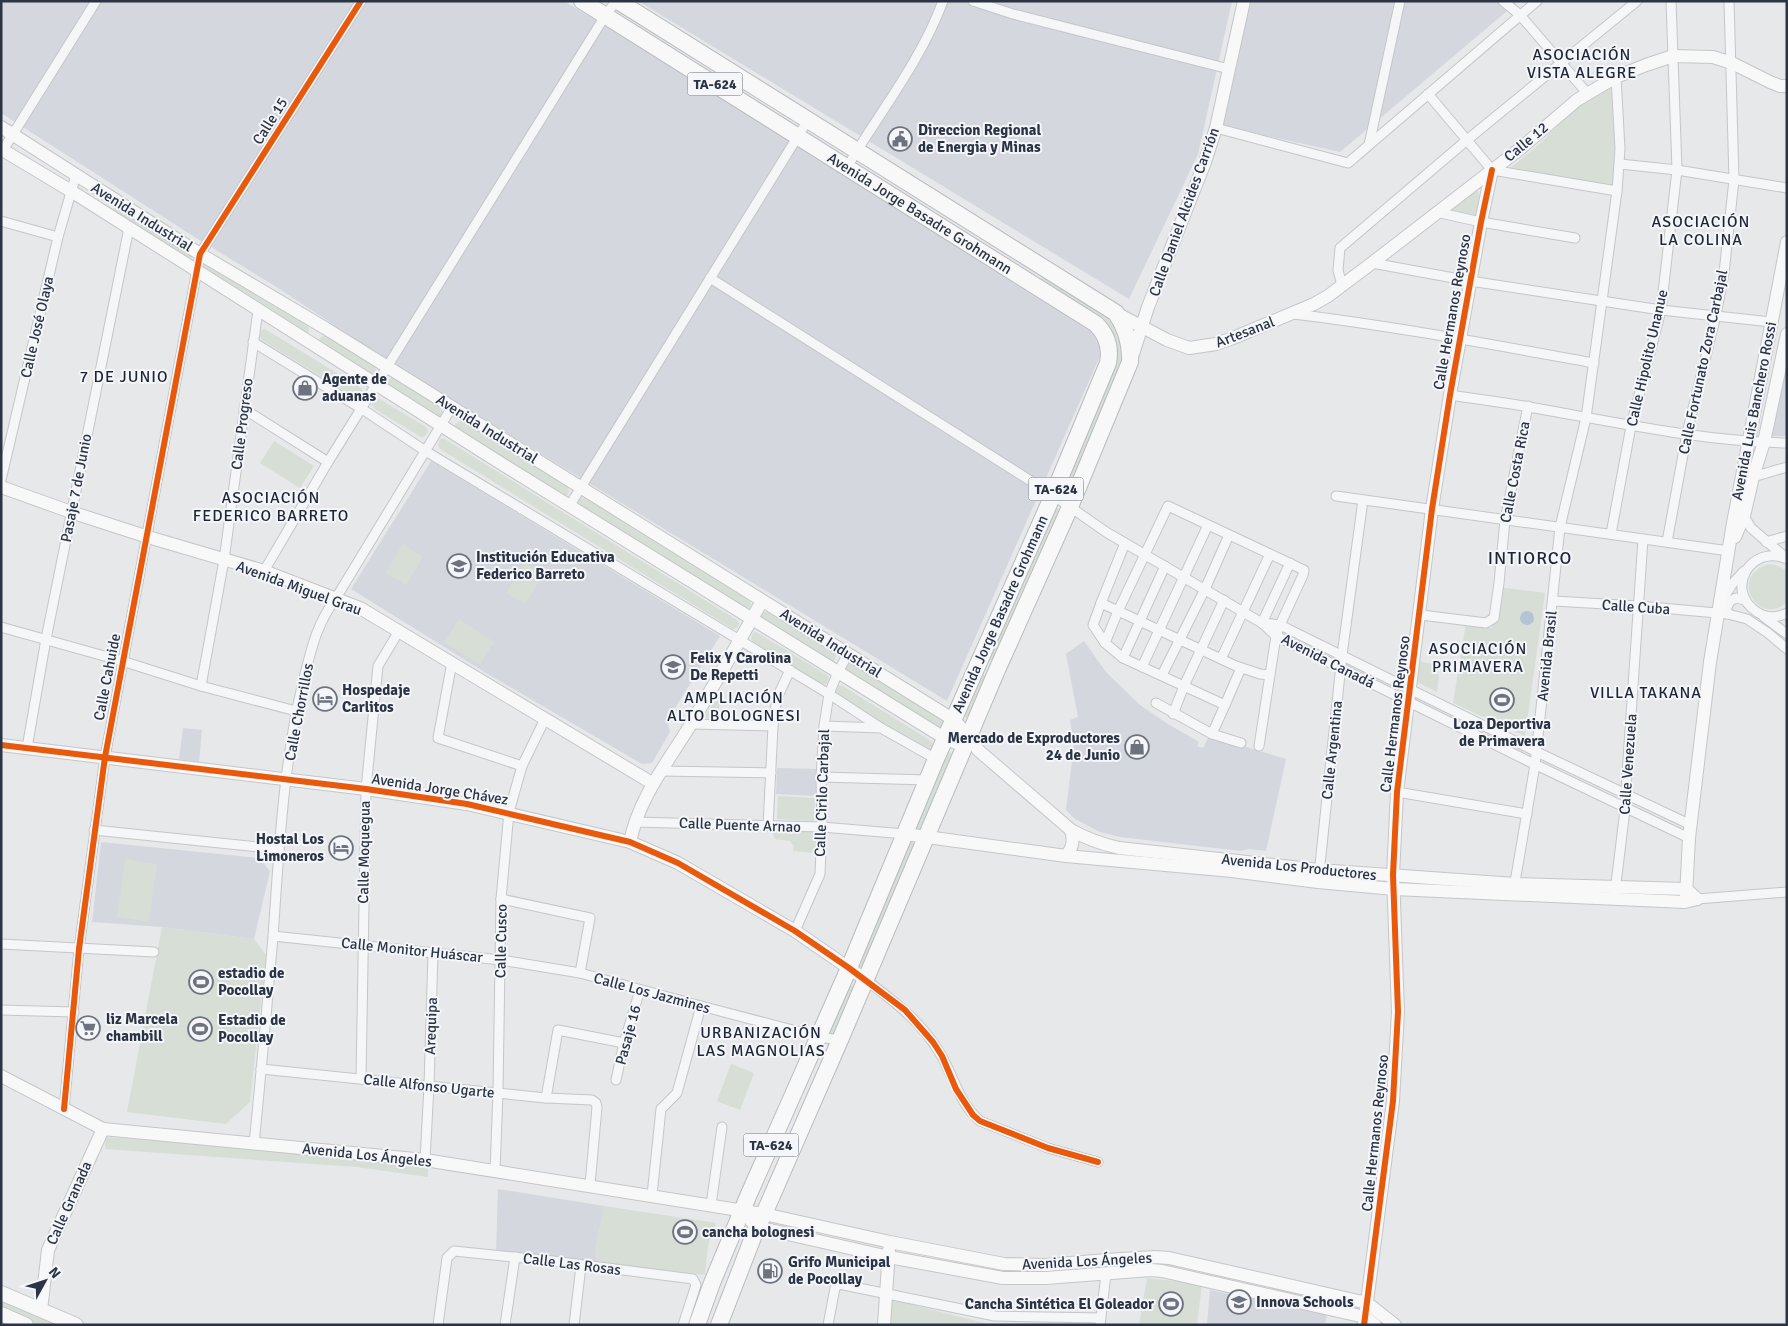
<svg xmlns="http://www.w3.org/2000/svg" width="1788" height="1326" viewBox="0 0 1788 1326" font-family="Signika,sans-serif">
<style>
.built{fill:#d4d7dd}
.green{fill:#d6ded6}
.water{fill:#b4c4d5}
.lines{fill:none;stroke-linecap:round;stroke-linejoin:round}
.street-casing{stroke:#c4c6c8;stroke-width:11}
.secondary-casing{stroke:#c4c6c8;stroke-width:14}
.primary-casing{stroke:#c2c5c8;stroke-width:16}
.highway-casing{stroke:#b8bbbf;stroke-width:18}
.street{stroke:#f5f6f7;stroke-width:9}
.secondary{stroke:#f8f8f8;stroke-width:12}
.primary{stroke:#f8f8f8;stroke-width:14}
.highway{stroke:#f8f8f8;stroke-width:16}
.cycleway-casing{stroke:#f4f6f9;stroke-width:9}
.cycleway{stroke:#e8590c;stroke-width:6}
.labels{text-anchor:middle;stroke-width:4;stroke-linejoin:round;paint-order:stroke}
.shield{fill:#f4f6f9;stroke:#676e7b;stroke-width:1}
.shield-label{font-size:14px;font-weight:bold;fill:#2b3445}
.street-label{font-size:15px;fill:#2b3445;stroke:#f4f6f9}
.poi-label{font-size:15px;font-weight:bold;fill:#2b3445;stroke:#f4f6f9;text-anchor:start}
.neighbourhood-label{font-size:16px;letter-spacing:1px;fill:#1d2536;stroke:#f4f6f9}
.quarter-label{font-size:18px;letter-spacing:1px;fill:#1d2536;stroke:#f4f6f9}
</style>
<rect width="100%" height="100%" fill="#e6e8ea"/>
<!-- built -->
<g class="built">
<path d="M1,1H564L799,144L1094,328L1100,342L1101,354L947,701L398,367L278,288L193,236L1,113Z"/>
<path d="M638,1H1232L1198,154L1129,299Z"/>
<path d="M1247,1H1519L1340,152L1218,125Z"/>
<path d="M1787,330V436H1769Z"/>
<path d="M431,461L720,636L667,721L670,732L652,763L642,764L486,673L351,589Z"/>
<path d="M1084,641L1106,672L1140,705L1168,724L1199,742L1197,746L1203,748L1209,736L1286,759L1266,851L1249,849L1241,851L1120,837L1100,832L1075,819L1066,810L1074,745L1070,720L1078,717L1066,654Z"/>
<path d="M183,728L202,730L199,762L179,759Z"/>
<path d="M777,768L817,769L816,796L776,794Z"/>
<path d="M101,842L259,858L270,871L254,939L162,927L92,922Z"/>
<path d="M498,1189L604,1206L596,1248L597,1262L496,1253Z"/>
<path d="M1210,1290L1327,1313L1325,1325H1207Z"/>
</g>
<!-- green -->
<g class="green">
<path d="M1610,87L1613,93L1617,156L1614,187L1509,169L1535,148L1578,106Z"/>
<path d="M1475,191H1478L1479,195L1476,216L1454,213L1451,208Z"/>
<path d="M119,207L192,256L190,261L111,211L114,208Z"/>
<path d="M210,263L307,324L309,329L308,334L202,268L204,265Z"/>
<path d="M1046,277C1067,290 1110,311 1119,334C1123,343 1122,355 1123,365L1069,492L1065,494L1061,492L1115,353L1039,281L1041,278Z"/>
<path d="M265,329L361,388L363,392L361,397L356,398L262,340L260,335L262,330Z"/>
<path d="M326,335L374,365L376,370L375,375L368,374L321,344L319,340L321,337Z"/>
<path d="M392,377L440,407L442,411L441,416H434L387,386L385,382Z"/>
<path d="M378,398L426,427L428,431L425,436L421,437L375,409L372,405L374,399Z"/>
<path d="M463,420L567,485L569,491L568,495H561L457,430L455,425L458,422Z"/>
<path d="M443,438L737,620L739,623L737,628L733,629L440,449L438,445L440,439Z"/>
<path d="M274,441L314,466L300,488L260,463Z"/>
<path d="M586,497L748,598L751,604L749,608H743L580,506L578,501L581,498Z"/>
<path d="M1054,508L1058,509L1061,513L995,661L990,660L988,655Z"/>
<path d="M403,544L423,557L406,585L385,573Z"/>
<path d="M525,563L544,574L525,604L506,593Z"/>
<path d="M1769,564L1776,565L1787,571V602C1759,628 1727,576 1769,564Z"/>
<path d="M1498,587L1545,593L1525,736L1453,703L1466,623L1492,628Z"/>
<path d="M768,611L833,651L836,656L834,661L829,662L762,620L760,616L763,613Z"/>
<path d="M459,619L494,642L480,665L444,642Z"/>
<path d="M756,632L827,675L829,678L827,683L822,685L753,643L751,639L753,633Z"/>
<path d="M1418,661L1437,665L1436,673L1439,675L1437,692L1419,683L1415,679Z"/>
<path d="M852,662L940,717L943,722L941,727L936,728L846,671L844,667L846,664Z"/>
<path d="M982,674L986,675L988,678L970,718L965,717L963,712Z"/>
<path d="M841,685L931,741L933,744L931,749L926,750L838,696L836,692L838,686Z"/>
<path d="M722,692L717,719L703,718Z"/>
<path d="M948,752L952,753L955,757L922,831H917L915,825L945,754Z"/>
<path d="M778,796L815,798L814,821L777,819Z"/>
<path d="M771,830L816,831L817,853L793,851L794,846L790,841L775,839Z"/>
<path d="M910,842L914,843L916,847L863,967H858Z"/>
<path d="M125,859L157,864L149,922L117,917Z"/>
<path d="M162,927L254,939L266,955L250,1102L226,1124L127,1112Z"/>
<path d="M848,985L852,986L854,989L836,1031L834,1034L828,1033Z"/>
<path d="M731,1064L754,1073L740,1110L717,1101Z"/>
<path d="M106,1137L359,1157L428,1167V1177L357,1167L105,1149Z"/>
<path d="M604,1206L716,1223L708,1245L705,1275L597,1262L596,1248Z"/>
<path d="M1147,1278L1202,1284L1197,1325H1139Z"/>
<path d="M1,1297L70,1325H34L1,1312Z"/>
<path d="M890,1299L988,1324L1054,1323L1053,1325H889Z"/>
</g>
<!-- water -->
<circle class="water" cx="1527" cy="618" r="7"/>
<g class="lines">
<!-- street casing -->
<g class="street-casing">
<g id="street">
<path d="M973,1L1013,14L1229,69"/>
<path d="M1503,1L1520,15L1587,93"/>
<path d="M1428,94L1492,170L1617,191"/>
<path d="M1216,128L1348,163L1537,1"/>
<path d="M1369,145L1400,1"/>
<path d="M3,150L96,1"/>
<path d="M1620,164L1677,170L1787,188"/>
<path d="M847,167C879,113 921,61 943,1"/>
<path d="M1436,212L1481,222L1575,238"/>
<path d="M1,221L58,237"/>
<path d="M1372,263L1470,281L1661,310L1771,322"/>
<path d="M710,278L1053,495L1106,532L1262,623L1276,636L1528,761L1689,838"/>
<path d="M1342,286L1338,270L1340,248L1467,140L1637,1"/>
<path d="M1293,314C1394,326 1494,345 1594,363"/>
<path d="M253,342L362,409L427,452L829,694L881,728L936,759"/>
<path d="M1450,395C1476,399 1503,402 1529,407C1614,422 1700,441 1787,443"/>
<path d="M244,409L328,462"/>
<path d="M1749,475L1753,477L1787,467"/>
<path d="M1,480L58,237L76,175"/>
<path d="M1336,496L1729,551"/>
<path d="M570,505L808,120"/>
<path d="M1740,515L1744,516L1751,528L1785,557"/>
<path d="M1611,534L1631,426L1661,310L1677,170L1671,1"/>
<path d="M1667,542L1687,433L1716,315L1724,273L1734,180L1729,1"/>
<path d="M1766,542L1787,536"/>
<path d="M1125,543L1101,603L1236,666L1260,674L1270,675"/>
<path d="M1787,559C1750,543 1724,591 1757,612C1766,618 1777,618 1787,613"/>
<path d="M264,571L328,462L605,16L616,1"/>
<path d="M1722,600L1733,583L1744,571"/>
<path d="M1554,601L1639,606L1728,614L1747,619L1768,633L1787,649"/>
<path d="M1101,603L1093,625L1105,643"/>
<path d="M1728,614L1726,609L1730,601L1736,598L1745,600"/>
<path d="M1421,615L1486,623L1494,618L1499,583L1505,520L1528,406"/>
<path d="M1764,617L1787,634"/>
<path d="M1262,623L1280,625L1537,752L1691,825"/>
<path d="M1262,623L1290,563"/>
<path d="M1,627L122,661L201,686L296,711"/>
<path d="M1123,658L1165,566"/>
<path d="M1221,659L1270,554"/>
<path d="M452,662L438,738L522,766"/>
<path d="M1142,667L1208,525"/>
<path d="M1162,675L1205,589L1229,535"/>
<path d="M201,686L224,560L258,310"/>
<path d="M1156,703L1212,734L1241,743"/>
<path d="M1225,705L1241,668"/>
<path d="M1173,714L1184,686L1224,600"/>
<path d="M691,724L773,726"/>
<path d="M824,726L881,728"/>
<path d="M1212,734L1225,705L1123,658L1105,643L1118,611L1168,506L1304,570L1303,575L1280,625L1276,636L1259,746"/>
<path d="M27,748L46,639L129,228"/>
<path d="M661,771L771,773"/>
<path d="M821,777L928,780"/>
<path d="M1397,792L1527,814"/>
<path d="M634,822L822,827L905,834"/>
<path d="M768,826L773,726L777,698L790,670"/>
<path d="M94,830L278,849"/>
<path d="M1319,874L1342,655L1363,500"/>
<path d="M1514,888L1535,765L1560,527L1586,418L1617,191L1620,149L1616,77"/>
<path d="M1615,892L1624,818L1643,539"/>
<path d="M501,899L590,918L580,973"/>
<path d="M1697,899L1787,892"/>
<path d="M795,931L820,874L822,827L821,777L824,726L829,694L838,672L848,654"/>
<path d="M273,936L501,960L580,973L701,1006L819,1037L840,1040"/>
<path d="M1,944L154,952"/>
<path d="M866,980C894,1001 923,1023 941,1055C954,1077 959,1103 980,1121L1048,1148L1098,1162"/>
<path d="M1,1010L74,1012"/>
<path d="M261,1069L546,1098L592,1100L596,1103L597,1107L590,1185"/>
<path d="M361,1079L366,789L378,666L399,631"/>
<path d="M616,1080L624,1043L640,990"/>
<path d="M546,1098L558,1030L624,1043"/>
<path d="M64,1109L79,949L105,757L200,254L361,1"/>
<path d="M254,1144C261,1075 267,1006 273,937C279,851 283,765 303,682C311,650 316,625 336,598L452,407"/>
<path d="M425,1160L429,1086L433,953"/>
<path d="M495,1171L498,1092L501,899L509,812L522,766L545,719"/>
<path d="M652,1195L661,1109L677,1093L701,1006"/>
<path d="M711,1205L722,1127"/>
<path d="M438,1325L447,1258L454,1251L553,1261L693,1279L696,1285L683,1325"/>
<path d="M505,1325L515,1257"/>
<path d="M574,1325L581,1266"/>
<path d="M828,1325L835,1288L839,1284L995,1316L1101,1318"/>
<path d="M1100,1325L1106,1274"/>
</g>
</g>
<!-- secondary casing -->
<g class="secondary-casing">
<g id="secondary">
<path d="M1,127L200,254L325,328L954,720L969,736L978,750L1071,830C1087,839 1101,844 1119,848L1319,870L1515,884L1686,889L1697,899"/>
<path d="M1,149L71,191L502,464L946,739L965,746"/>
<path d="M1116,313L1167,340L1189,348L1216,344L1233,338L1314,304L1328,296L1372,263L1521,148L1577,100L1616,77L1646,65L1673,56L1713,57L1732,63L1770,82L1780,86H1787"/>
<path d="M1132,357L1148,307L1205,162L1216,128L1244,1"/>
<path d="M1,487L71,512L148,537L264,571L360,608L652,783"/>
<path d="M1735,537L1744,516L1753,477L1764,442L1787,334"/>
<path d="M1,745L366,789L467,804L630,842L678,863L795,931L866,980"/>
<path d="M905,834L1066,856L1232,871L1318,882L1394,889L1685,902L1697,899"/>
<path d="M630,842C639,797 668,762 691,724C715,683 739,642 762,601"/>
<path d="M1066,856C1073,847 1074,841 1071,830"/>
<path d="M1686,896L1689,838L1710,662L1733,523L1787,242"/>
<path d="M1,1076L103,1129L425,1160L764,1214L890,1242L1004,1264L1046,1265L1106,1260L1155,1257L1169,1258L1367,1303L1395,1325"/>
<path d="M751,1221L757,1227L889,1257L1003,1278H1046L1151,1270L1162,1271L1365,1317L1375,1325"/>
<path d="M41,1310L48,1250L103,1129"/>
<path d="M884,1325L889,1250"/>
<path d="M1364,1325L1393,1101L1398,1012L1393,875L1397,792L1432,509L1450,395L1481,222L1492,170"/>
</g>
</g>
<!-- primary casing -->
<g class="primary-casing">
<g id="primary">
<path d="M1,1293L76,1325"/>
<path d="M1,1314L26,1325"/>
</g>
</g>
<!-- highway casing -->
<g class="highway-casing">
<g id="highway">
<path id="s1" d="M582,1L1096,324C1107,335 1111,348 1108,363L1053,495L936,759L849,968L749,1194L712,1283L697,1325"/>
<path d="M618,1L1116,313C1126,328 1131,343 1130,362L1070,507L997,670L840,1040L764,1214L757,1227L719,1325"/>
</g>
</g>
<!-- street -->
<use href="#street" class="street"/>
<!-- secondary -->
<use href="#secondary" class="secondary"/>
<!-- primary -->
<use href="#primary" class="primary"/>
<!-- highway -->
<use href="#highway" class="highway"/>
<!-- cycleway casing -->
<g class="cycleway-casing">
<g id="cycleway">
<path d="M1,745L366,789L467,804L630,842L678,863L795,931L849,968L905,1010L933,1042L942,1056L956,1089L973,1115L980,1121L1048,1148L1098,1162"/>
<path d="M64,1109L79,949L105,757L200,254L361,1"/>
<path d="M1364,1325L1393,1101L1398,1012L1393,875L1397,792L1432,509L1450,395L1481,222L1492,170"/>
</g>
</g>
<!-- cycleway -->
<use href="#cycleway" class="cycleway"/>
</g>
<!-- icons -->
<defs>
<g id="civic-ring" transform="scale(1.25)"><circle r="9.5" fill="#f4f6f9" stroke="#6c737f" stroke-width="1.5"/><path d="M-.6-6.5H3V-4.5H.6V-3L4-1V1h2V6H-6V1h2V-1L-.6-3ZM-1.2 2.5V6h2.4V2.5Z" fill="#6c737f"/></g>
<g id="shop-ring" transform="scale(1.25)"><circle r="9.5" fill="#f4f6f9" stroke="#6c737f" stroke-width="1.5"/><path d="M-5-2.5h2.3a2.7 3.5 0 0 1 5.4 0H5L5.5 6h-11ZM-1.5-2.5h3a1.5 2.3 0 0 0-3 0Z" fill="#6c737f"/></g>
<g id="school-ring" transform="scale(1.25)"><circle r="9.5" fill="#f4f6f9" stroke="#6c737f" stroke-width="1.5"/><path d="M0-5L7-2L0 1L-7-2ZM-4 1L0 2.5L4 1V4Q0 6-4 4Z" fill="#6c737f"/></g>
<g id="hotel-ring" transform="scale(1.25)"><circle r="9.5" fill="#f4f6f9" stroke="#6c737f" stroke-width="1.5"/><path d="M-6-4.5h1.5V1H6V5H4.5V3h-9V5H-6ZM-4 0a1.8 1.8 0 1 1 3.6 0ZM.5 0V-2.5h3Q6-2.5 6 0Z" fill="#6c737f"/></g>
<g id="stadium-ring" transform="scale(1.25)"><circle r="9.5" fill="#f4f6f9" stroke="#6c737f" stroke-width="1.5"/><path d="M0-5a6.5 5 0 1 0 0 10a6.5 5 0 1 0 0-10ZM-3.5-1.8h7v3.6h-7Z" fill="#6c737f"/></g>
<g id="supermarket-ring" transform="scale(1.25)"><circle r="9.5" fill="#f4f6f9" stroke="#6c737f" stroke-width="1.5"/><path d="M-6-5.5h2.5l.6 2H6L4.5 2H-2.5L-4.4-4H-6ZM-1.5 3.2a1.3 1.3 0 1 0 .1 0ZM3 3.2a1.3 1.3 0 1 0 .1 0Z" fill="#6c737f"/></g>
<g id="fuel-ring" transform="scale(1.25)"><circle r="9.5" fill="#f4f6f9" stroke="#6c737f" stroke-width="1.5"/><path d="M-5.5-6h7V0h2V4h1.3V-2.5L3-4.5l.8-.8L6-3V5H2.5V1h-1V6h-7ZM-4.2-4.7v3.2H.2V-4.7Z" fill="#6c737f"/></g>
</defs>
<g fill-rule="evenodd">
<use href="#civic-ring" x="900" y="139"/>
<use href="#shop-ring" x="305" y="388"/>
<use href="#school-ring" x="459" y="566"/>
<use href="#school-ring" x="673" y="667"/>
<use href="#hotel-ring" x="325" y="699"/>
<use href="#stadium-ring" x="1502" y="700"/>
<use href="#shop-ring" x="1137" y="747"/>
<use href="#hotel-ring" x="341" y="848"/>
<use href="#stadium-ring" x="201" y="982"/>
<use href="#supermarket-ring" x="88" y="1028"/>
<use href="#stadium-ring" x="200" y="1029"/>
<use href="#stadium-ring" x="685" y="1232"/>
<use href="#fuel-ring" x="770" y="1271"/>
<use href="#school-ring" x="1239" y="1302"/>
<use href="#stadium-ring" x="1171" y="1304"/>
</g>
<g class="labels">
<!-- shield labels -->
<g class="shield">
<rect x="687.5" y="72.5" width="55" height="23" rx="4"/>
<rect x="1028.5" y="477.5" width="55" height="23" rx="4"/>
<rect x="743.5" y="1133.5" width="55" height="23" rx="4"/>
</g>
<g class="shield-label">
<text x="715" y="89">TA-624</text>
<text x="1056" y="494">TA-624</text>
<text x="771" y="1150">TA-624</text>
</g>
<!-- street labels -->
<g class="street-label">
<text transform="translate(270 121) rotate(-58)" y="5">Calle 15</text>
<text transform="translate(1526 142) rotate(-40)" y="5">Calle 12</text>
<text transform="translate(1184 212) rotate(-70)" y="5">Calle Daniel Alcides Carrión</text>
<text dy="5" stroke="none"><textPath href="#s1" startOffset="399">Avenida Jorge Basadre Grohmann</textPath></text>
<text transform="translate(142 217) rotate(32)" y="5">Avenida Industrial</text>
<text transform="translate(1452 312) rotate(-80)" y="5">Calle Hermanos Reynoso</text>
<text transform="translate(37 327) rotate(-77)" y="5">Calle José Olaya</text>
<text transform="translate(1245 332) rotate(-21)" y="5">Artesanal</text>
<text transform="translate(1647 358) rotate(-77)" y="5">Calle Hipolito Unanue</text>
<text transform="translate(1703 362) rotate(-78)" y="5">Calle Fortunato Zora Carbajal</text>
<text transform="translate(1754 411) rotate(-79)" y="5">Avenida Luis Banchero Rossi</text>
<text transform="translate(242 424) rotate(-83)" y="5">Calle Progreso</text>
<text transform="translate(487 429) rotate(32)" y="5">Avenida Industrial</text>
<text transform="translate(1515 472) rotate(-79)" y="5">Calle Costa Rica</text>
<text transform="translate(76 488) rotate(-79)" y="5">Pasaje 7 de Junio</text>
<text transform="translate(299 588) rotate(20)" y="5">Avenida Miguel Grau</text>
<text transform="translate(1636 607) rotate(4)" y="5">Calle Cuba</text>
<text transform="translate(1000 614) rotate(-66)" y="5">Avenida Jorge Basadre Grohmann</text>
<text transform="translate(831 643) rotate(32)" y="5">Avenida Industrial</text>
<text transform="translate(1547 656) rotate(-84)" y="5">Avenida Brasil</text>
<text transform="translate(1328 661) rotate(27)" y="5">Avenida Canadá</text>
<text transform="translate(107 677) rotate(-79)" y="5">Calle Cahuide</text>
<text transform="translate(299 712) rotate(-79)" y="5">Calle Chorrillos</text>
<text transform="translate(1395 714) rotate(-83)" y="5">Calle Hermanos Reynoso</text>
<text transform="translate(1332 750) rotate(-84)" y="5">Calle Argentina</text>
<text transform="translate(1628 764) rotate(-86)" y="5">Calle Venezuela</text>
<text transform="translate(440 789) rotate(9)" y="5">Avenida Jorge Chávez</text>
<text transform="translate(822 793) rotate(-88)" y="5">Calle Cirilo Carbajal</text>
<text transform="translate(740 825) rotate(2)" y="5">Calle Puente Arnao</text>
<text transform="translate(364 852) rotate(-89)" y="5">Calle Moquegua</text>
<text transform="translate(1299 867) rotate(6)" y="5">Avenida Los Productores</text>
<text transform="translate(501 941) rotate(-89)" y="5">Calle Cusco</text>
<text transform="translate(412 950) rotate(6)" y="5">Calle Monitor Huáscar</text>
<text transform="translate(652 993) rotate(15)" y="5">Calle Los Jazmines</text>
<text transform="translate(431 1026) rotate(-88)" y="5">Arequipa</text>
<text transform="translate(628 1035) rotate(-75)" y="5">Pasaje 16</text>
<text transform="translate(429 1086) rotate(6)" y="5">Calle Alfonso Ugarte</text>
<text transform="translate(1375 1133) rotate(-84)" y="5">Calle Hermanos Reynoso</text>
<text transform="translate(367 1155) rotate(6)" y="5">Avenida Los Ángeles</text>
<text transform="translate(69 1203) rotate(-66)" y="5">Calle Granada</text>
<text transform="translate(1087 1261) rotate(-3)" y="5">Avenida Los Ángeles</text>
<text transform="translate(572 1264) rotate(7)" y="5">Calle Las Rosas</text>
</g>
<!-- poi labels -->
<g class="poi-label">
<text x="918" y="135">Direccion Regional<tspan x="918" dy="17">de Energia y Minas</tspan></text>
<text x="322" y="384">Agente de<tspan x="322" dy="17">aduanas</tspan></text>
<text x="476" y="562">Institución Educativa<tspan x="476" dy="17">Federico Barreto</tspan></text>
<text x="690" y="663">Felix Y Carolina<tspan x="690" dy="17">De Repetti</tspan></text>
<text x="342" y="695">Hospedaje<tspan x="342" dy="17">Carlitos</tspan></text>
<text x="1502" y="729" text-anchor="middle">Loza Deportiva<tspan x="1502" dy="17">de Primavera</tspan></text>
<text x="1120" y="743" text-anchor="end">Mercado de Exproductores<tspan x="1120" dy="17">24 de Junio</tspan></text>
<text x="324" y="844" text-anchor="end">Hostal Los<tspan x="324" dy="17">Limoneros</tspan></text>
<text x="218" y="978">estadio de<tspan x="218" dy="17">Pocollay</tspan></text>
<text x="106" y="1024">liz Marcela<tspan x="106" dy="17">chambill</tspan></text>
<text x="218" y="1025">Estadio de<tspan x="218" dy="17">Pocollay</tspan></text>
<text x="702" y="1237">cancha bolognesi</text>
<text x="788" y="1267">Grifo Municipal<tspan x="788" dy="17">de Pocollay</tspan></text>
<text x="1256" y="1307">Innova Schools</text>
<text x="1154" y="1309" text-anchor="end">Cancha Sintética El Goleador</text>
</g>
<!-- neighbourhood labels -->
<g class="neighbourhood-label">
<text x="1582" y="60">ASOCIACIÓN<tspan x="1582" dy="18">VISTA ALEGRE</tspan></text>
<text x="1701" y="227">ASOCIACIÓN<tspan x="1701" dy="18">LA COLINA</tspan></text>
<text x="124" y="382">7 DE JUNIO</text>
<text x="271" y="503">ASOCIACIÓN<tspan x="271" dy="18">FEDERICO BARRETO</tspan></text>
<text x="1478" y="654">ASOCIACIÓN<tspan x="1478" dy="18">PRIMAVERA</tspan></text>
<text x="1646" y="698">VILLA TAKANA</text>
<text x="734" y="703">AMPLIACIÓN<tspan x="734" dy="18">ALTO BOLOGNESI</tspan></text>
<text x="761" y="1038">URBANIZACIÓN<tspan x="761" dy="18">LAS MAGNOLIAS</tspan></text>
</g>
<!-- quarter labels -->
<g class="quarter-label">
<text x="1530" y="564">INTIORCO</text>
</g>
</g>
<!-- border -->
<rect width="1788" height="1326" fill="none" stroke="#2b3445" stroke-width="5"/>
<!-- north arrow -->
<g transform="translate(45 1281) rotate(50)" stroke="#f4f6f9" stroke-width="4" paint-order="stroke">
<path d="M0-4L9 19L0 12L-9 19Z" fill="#2b3445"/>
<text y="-8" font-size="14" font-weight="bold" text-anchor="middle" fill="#2b3445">N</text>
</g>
</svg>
